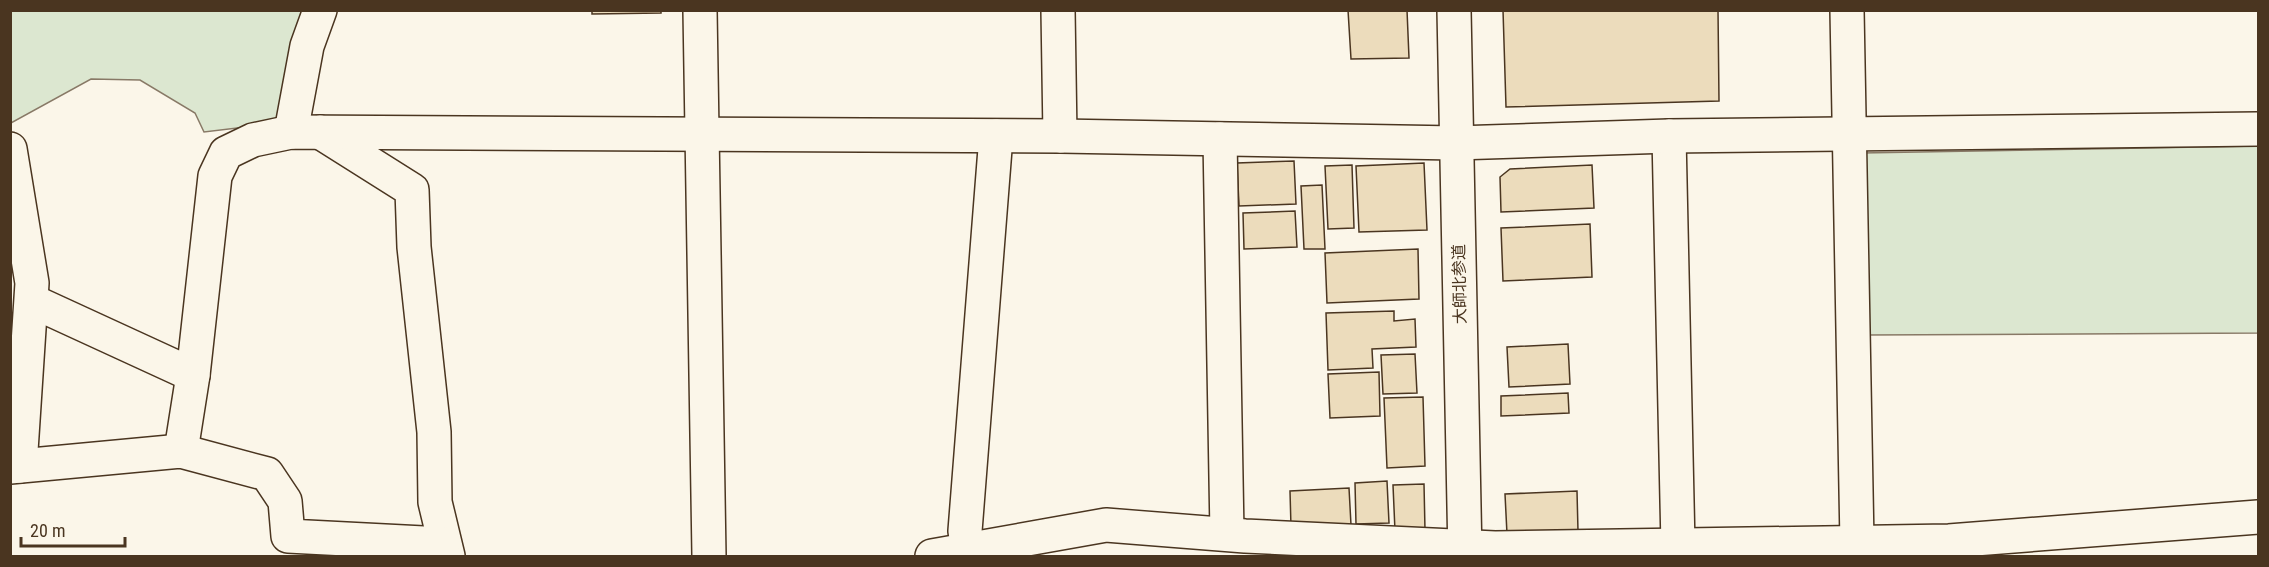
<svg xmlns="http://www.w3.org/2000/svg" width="2269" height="567" viewBox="0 0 2269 567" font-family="'Roboto Condensed','Noto Sans JP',sans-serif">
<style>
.green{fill:#dce7d0;stroke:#887966;stroke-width:1.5}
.building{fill:#ecdcbc;stroke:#4a3520;stroke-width:1.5}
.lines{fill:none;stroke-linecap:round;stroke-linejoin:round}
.minor-casing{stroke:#4a3520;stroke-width:36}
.minor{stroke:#fbf6e9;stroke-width:33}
.labels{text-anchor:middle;stroke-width:4.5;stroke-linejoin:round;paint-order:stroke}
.street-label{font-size:16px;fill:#4a3520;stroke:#fbf6e9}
</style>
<rect width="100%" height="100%" fill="#fbf6e9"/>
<!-- green -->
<g class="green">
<path d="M11,11H312L280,123L204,132L195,113L140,80L91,79L11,123Z"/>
<path d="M2258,146V333L1866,335L1861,153Z"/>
</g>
<!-- building -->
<g class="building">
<path d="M592,10H661V13L592,14Z"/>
<path d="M1348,10H1407L1409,58L1351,59Z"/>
<path d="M1503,10H1718L1719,101L1506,107Z"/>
<path d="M1294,161L1296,204L1239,206L1237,163Z"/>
<path d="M1424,163L1427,230L1359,232L1356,166Z"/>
<path d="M1352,165L1354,228L1328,229L1325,166Z"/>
<path d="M1592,165L1594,208L1501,212L1500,177L1510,169Z"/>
<path d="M1322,185L1325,249H1304L1301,186Z"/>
<path d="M1295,211L1297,247L1244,249L1243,213Z"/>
<path d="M1590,224L1592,277L1503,281L1501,228Z"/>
<path d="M1418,249L1419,299L1327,303L1325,253Z"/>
<path d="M1394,311V321L1415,319L1416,347L1372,349L1373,368L1328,370L1326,313Z"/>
<path d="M1568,344L1570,384L1509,387L1507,347Z"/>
<path d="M1415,354L1417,393L1383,394L1381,355Z"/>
<path d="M1379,372L1380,416L1330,418L1328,374Z"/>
<path d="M1568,393L1569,413L1501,416V396Z"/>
<path d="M1423,397L1425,466L1387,468L1384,398Z"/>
<path d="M1387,481L1389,523L1356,524L1355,483Z"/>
<path d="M1424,484L1425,530L1395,531L1393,485Z"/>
<path d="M1349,488L1351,525L1291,527L1290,491Z"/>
<path d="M1577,491L1578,531L1507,534L1505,494Z"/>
</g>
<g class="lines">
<!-- minor casing -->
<g class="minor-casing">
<g id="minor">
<path d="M700,10L709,556"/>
<path d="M1058,10L1060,136"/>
<path d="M1454,10L1465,556"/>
<path d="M1847,10L1857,543"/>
<path d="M291,132L307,46L320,10"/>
<path d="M320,132L412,190L414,247L434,432L435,502L448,556"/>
<path d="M1669,136L1678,546"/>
<path d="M1220,139L1227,534"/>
<path d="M10,149L32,283L20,466"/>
<path d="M32,301L193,375"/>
<path d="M181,451L193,375L215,176L226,153L253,140L291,132L1060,136L1456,143L1669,136L2258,129"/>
<path d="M10,467L181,451L267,474L285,501L288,536L443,544"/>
<path d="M932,556L1106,525L1245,536L1495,548L1949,541L2258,517"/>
<path d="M969,556L965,531L996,136"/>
</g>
</g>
<!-- minor -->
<use href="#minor" class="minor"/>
</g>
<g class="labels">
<!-- street labels -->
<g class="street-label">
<text transform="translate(1459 284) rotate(-91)" y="6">大師北参道</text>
</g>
</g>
<!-- border -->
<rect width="2269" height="567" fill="none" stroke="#4a3520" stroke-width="24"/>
<!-- scale -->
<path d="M21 537v9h104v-9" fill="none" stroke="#4a3520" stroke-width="3"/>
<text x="30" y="537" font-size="18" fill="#4a3520" stroke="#fbf6e9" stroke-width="4.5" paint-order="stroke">20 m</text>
</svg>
